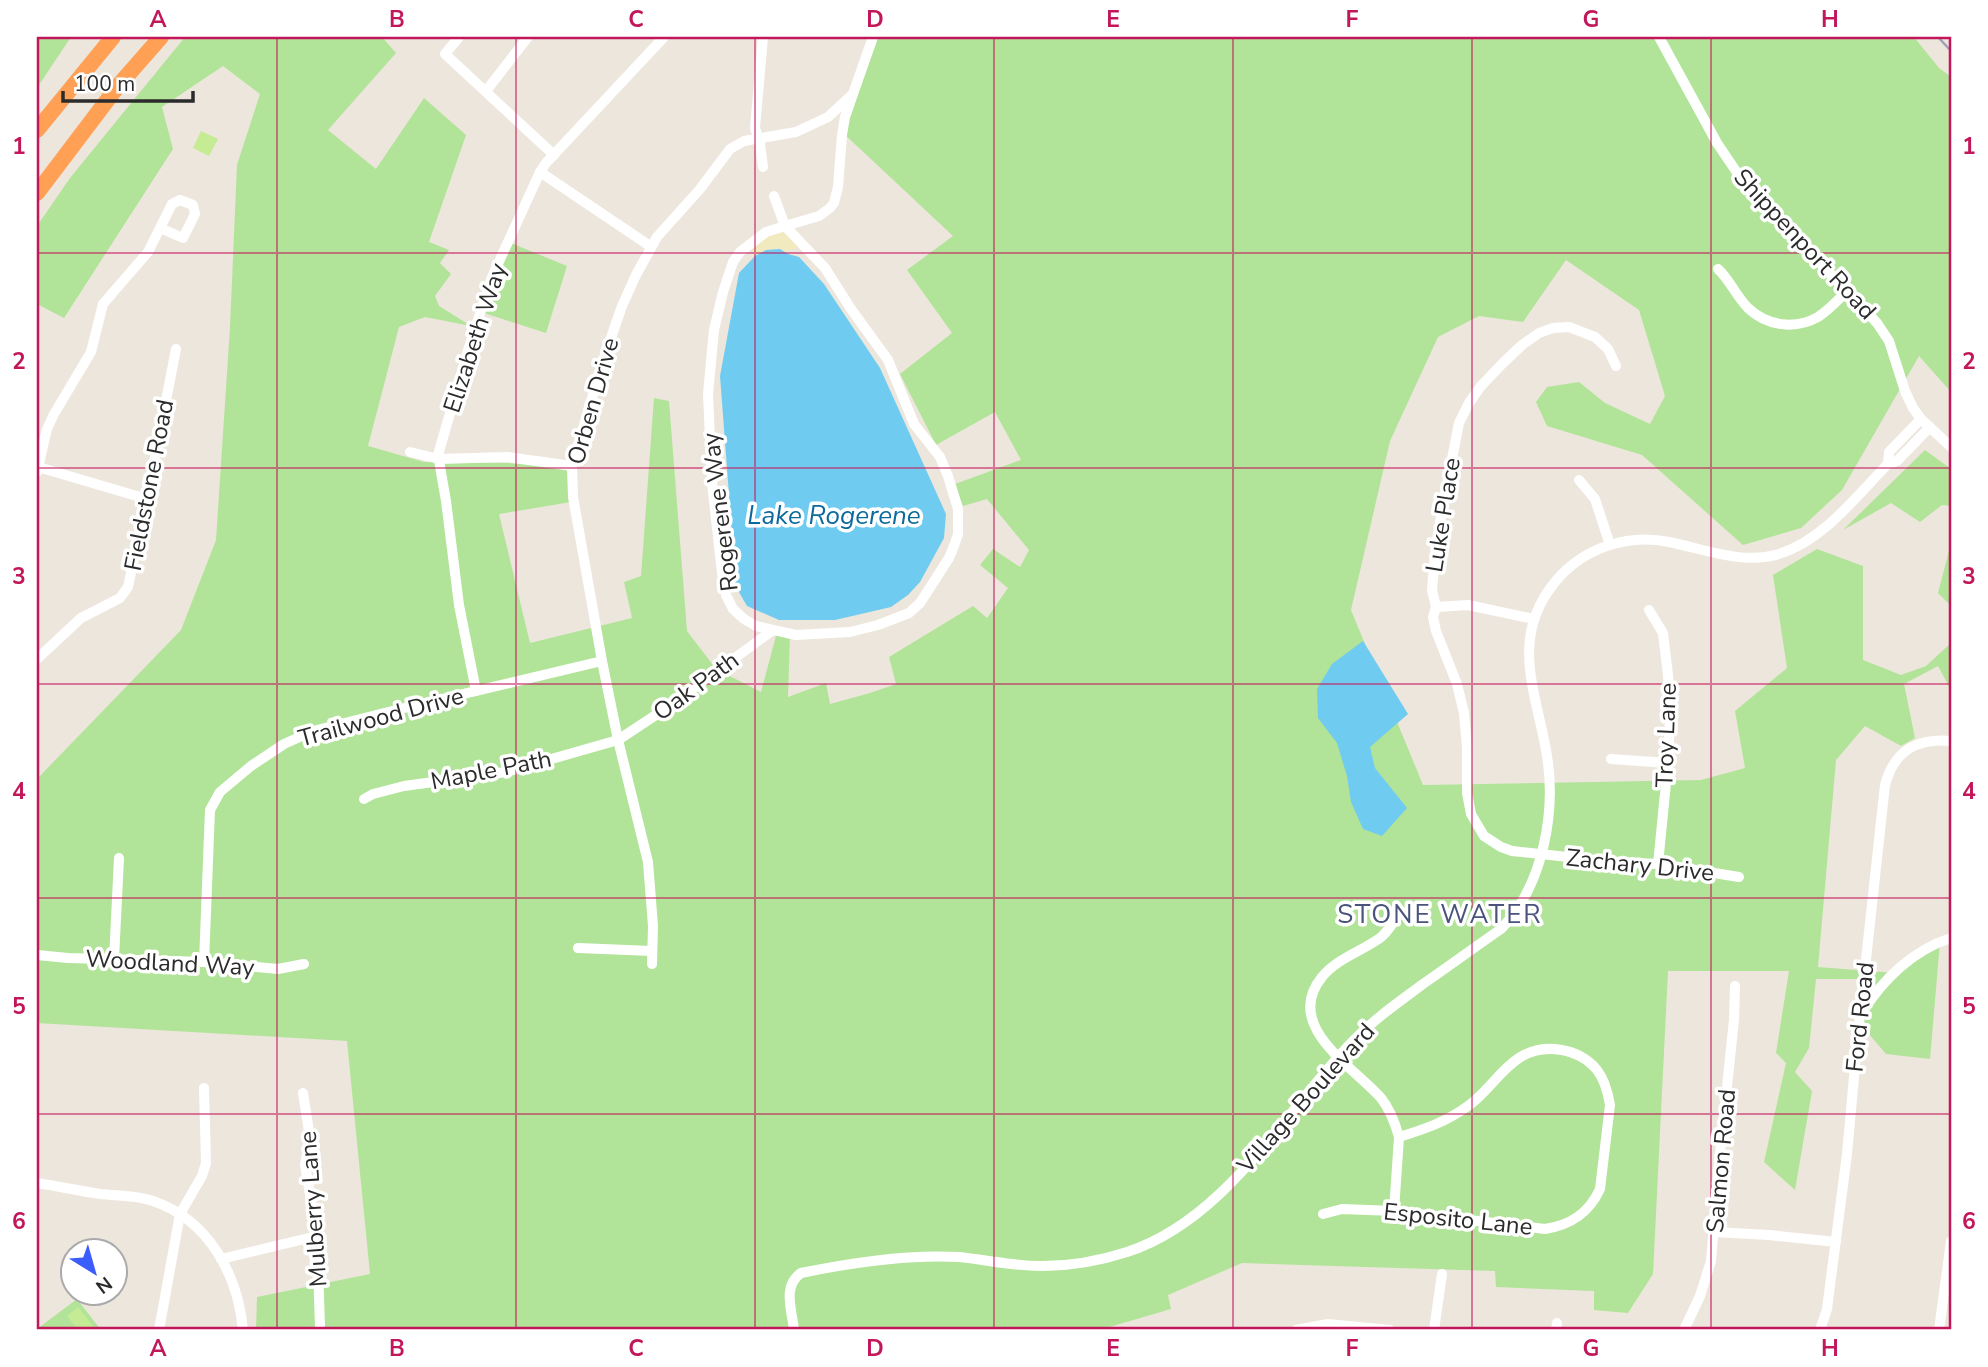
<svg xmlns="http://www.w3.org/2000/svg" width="1988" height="1367" viewBox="0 0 1988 1367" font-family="'Nunito Sans',sans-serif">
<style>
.green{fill:#b1e498}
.sand{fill:#f2eabf}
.pitch{fill:#c5eb94}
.water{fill:#6fccf0}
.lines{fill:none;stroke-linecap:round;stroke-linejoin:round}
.minor{stroke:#fff;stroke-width:10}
.highway{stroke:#ffa055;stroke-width:16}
.rail{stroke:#9fa2b5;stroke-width:2.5}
.grid{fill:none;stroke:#c2185b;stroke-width:2;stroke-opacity:0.55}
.labels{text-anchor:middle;stroke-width:7;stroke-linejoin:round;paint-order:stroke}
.street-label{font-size:24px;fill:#2b2b2b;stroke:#fff}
.water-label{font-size:26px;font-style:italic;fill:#0c6a9d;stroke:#fff}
.neighbourhood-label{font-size:26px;letter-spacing:2px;fill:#4a537c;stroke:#fff}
.neatline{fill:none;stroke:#c2185b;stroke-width:2.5}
.grid-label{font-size:23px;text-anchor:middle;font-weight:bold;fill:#c2185b}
</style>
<rect width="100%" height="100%" fill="#ede6dc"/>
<!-- green -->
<g class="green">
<path d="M37,37H71L37,88Z"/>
<path d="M185,37H382L396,53L328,130L376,169L424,98L466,135L429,242L449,250L440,263L451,274L435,296L439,306L471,326L425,317L399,327L368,446L424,462L508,463L567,468L571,502L499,514L530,643L632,618L624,582L641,576L654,398L669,401L687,631L716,669L761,692L777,632L790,634L788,697L826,683L830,704L870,693L896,684L889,657L973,606L987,618L1008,588L980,565L993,549L1020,567L1029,550L987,499L963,506L955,484L1021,460L995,412L936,445L900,374L952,333L907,270L953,236L842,132L874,37H1914L1939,68L1951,77V392L1919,356L1842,490L1801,528L1743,545L1642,455L1547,426L1536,402L1547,387L1579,382L1605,403L1650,424L1665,396L1639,310L1566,260L1523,322L1479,316L1438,337L1390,441L1351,610L1423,785L1701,780L1745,768L1735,711L1787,668L1773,575L1817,549L1863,566V660L1901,675L1926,666L1951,643V690L1938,666L1904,684L1915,738L1901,746L1865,726L1836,760L1818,967L1895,973L1940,942L1930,1059L1886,1054L1862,1026L1871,979H1816L1809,1048L1795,1072L1812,1091L1795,1190L1764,1162L1786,1063L1776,1053L1789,971H1668L1653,1274L1628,1313L1594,1310V1291L1496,1287L1495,1271L1242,1263L1168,1295L1171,1309L1099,1330H256L257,1297L370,1274L347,1041L37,1023V779L181,630L216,540L230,327L237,165L260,94L223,66L162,107L173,149L64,318L37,304V226L70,178Z"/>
<path d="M511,243L567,266L546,333L484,313Z"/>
<path d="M1925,450L1951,469V506L1942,505L1920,522L1891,503L1843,530Z"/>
<path d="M1951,543V606L1938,593Z"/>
<path d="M77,1299L101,1330H37V1329Z"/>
</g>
<!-- sand -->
<path class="sand" d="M783,232L798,246L794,250L792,249L785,252L780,248L766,250L755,256L750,248L761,239Z"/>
<!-- pitch -->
<g class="pitch">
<path d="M201,131L218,139L209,156L193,148Z"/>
<path d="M78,1307L96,1330H78L67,1316Z"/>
</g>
<!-- water -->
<g class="water">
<path d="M780,249L788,254L799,257L824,284L880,368L946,514L944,538L920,582L908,595L891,607L835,620H779L747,606L736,587L720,376L739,273L755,256L766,250Z"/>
<path d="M1363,641L1408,714L1370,747L1375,768L1407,808L1382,836L1363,829L1351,802L1347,776L1337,743L1318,718L1317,689L1332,664Z"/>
</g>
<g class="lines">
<!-- minor -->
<g class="minor">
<path d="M459,37L445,54L554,155"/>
<path d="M763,37L755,128L760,143L763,167"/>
<path d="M1659,37L1717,143L1744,183L1877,323L1889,341L1905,391L1913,408L1921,419L1951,447"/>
<path d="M486,91L528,37"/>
<path d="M540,172L650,246"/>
<path d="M774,196L785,226L825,268L851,309L888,360L914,424L940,457L948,476L958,509V534L954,546L949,558L920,603L909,613L878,625L850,632L796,635L756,626L744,619L733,609L726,595L722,573L712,483L708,394L714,330L723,292L733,262L740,252L766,232L785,226L819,216L830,208L834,203L838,187L842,135L845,117L853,94"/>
<path d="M1718,269C1730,280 1736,296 1748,308C1767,326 1795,330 1818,317C1829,310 1838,300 1847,291"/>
<path d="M1616,366L1608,349L1595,337L1569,327L1553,328L1539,333L1522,345L1503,363L1481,386L1469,403L1459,423L1441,516L1434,565L1432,590L1436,607L1433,617L1436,631L1457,684L1464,713L1467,748V793L1471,814L1484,836L1501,847L1512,851L1614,862L1658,864L1739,877"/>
<path d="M410,452L439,459L507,457L572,466"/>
<path d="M1888,464L1889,452L1921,419"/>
<path d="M38,467L147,499"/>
<path d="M37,472L47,429L54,414L91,352L103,304L148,252L172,204L180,200L193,205L195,214L183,238L160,228"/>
<path d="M1579,480L1595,499L1610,545"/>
<path d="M1436,607L1468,605L1534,619"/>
<path d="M1649,610L1663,633L1668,675L1670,717L1668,763L1658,864"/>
<path d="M37,659L81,618L120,598L128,587L147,499L176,349"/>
<path d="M476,691L459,605L446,501L438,455L469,347L492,277L540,172L546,163L664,37"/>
<path d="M1611,759L1668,763"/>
<path d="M364,799L373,794L404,786L506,772L618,740L671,705L773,630"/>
<path d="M578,948L652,951"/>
<path d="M37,955L68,958L204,962L278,969L304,964"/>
<path d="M114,959L119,858"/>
<path d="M204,962L210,810L220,792L251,766L284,744L313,731L400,709L602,661"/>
<path d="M652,964L653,926L648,862L618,740L602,661L573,497L572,466L603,361L622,306L636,275L657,237L700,189L730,149L744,141L796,132L828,117L853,94L873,37"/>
<path d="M1862,1013C1882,980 1913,950 1951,938"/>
<path d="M303,1093L310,1138L305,1165L317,1236L320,1327"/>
<path d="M37,1183C58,1186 79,1191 100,1194C118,1196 136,1195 153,1201C209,1220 238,1275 243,1330"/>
<path d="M1394,1211L1399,1137C1395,1123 1390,1109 1381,1098C1354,1067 1282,1026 1322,977C1336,959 1362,951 1380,938C1387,933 1392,924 1397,917"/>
<path d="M1323,1214L1342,1209L1394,1211L1545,1229C1571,1225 1589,1213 1600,1189L1610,1105C1608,1093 1605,1080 1597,1070C1579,1048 1543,1042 1519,1058C1499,1071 1487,1093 1468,1106C1446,1122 1425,1129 1399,1137"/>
<path d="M1714,1232L1769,1235L1836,1242"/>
<path d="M221,1259L317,1236"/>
<path d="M159,1330L180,1214L202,1176L206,1163L204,1088"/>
<path d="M794,1330C792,1310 782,1286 801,1273C849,1263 910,1254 959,1257C977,1259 994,1262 1012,1264C1050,1269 1090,1264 1127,1252C1226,1220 1284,1112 1353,1041C1374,1019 1399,1002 1423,984C1449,966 1475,947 1501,929C1544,885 1557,809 1546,750C1535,689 1510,637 1555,582C1582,549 1626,533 1669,542C1705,549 1741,565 1779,554C1824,540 1856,496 1888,464L1897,461L1930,427"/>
<path d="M1296,1330L1328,1324L1390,1330"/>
<path d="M1434,1330L1442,1274"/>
<path d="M1556,1330L1557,1323"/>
<path d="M1684,1330L1700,1296L1711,1261L1719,1163L1734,1020L1735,986"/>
<path d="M1820,1330L1827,1309L1847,1154L1858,1033L1885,785C1894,751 1916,738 1951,741"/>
<path d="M1939,1330L1951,1241"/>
</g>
<!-- highway -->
<g class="highway">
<path d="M37,130L113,37"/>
<path d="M37,193L118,86L161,37"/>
</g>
<!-- rail -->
<path class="rail" d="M1938,37L1951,51"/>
</g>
<!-- grid -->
<path class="grid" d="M277,37V1330M516,37V1330M755,37V1330M994,37V1330M1233,37V1330M1472,37V1330M1711,37V1330M37,253H1951M37,468H1951M37,684H1951M37,898H1951M37,1114H1951"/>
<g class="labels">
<!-- street labels -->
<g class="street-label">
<text transform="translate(1805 244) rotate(47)" y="8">Shippenport Road</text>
<text transform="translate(475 338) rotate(-72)" y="8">Elizabeth Way</text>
<text transform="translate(593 401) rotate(-74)" y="8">Orben Drive</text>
<text transform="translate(149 485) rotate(-79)" y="8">Fieldstone Road</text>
<text transform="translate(720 512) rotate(-97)" y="8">Rogerene Way</text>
<text transform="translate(1443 515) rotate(-81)" y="8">Luke Place</text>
<text transform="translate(696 686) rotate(-36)" y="8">Oak Path</text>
<text transform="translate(381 717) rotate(-15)" y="8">Trailwood Drive</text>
<text transform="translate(1666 735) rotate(-88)" y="8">Troy Lane</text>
<text transform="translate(491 770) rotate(-11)" y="8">Maple Path</text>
<text transform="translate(1640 865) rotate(6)" y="8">Zachary Drive</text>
<text transform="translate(170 963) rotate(3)" y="8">Woodland Way</text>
<text transform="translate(1860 1017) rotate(-84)" y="8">Ford Road</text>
<text transform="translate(1306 1098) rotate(-48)" y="8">Village Boulevard</text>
<text transform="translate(1721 1161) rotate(-85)" y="8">Salmon Road</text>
<text transform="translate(313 1209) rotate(-94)" y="8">Mulberry Lane</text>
<text transform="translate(1458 1219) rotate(6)" y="8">Esposito Lane</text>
</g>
<!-- water labels -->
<g class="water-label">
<text x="834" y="524">Lake Rogerene</text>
</g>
<!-- neighbourhood labels -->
<g class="neighbourhood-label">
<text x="1440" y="923">STONE WATER</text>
</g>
</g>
<!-- border -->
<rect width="1988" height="1367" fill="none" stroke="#ffffff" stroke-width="77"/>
<!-- north arrow -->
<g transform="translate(94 1272) rotate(143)"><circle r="33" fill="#ffffff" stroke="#aaaaaa" stroke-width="2"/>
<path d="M0-5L12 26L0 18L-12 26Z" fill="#3b5dfb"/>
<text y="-10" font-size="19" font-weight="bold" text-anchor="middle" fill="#2b2b2b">N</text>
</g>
<!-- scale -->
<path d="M63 91v10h130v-10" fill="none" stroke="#2b2b2b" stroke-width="3.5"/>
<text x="74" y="91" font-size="21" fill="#2b2b2b" stroke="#ffffff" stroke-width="5" paint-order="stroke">100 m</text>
<rect x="38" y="38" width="1912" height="1290" class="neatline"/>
<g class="grid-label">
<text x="158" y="27">A</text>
<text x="397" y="27">B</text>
<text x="636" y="27">C</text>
<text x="875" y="27">D</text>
<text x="1113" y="27">E</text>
<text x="1352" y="27">F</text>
<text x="1591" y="27">G</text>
<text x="1830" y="27">H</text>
<text x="19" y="154">1</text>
<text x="1969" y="154">1</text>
<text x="19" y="369">2</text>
<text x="1969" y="369">2</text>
<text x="19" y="584">3</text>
<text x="1969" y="584">3</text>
<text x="19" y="799">4</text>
<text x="1969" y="799">4</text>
<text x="19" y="1014">5</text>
<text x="1969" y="1014">5</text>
<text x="19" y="1229">6</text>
<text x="1969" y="1229">6</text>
<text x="158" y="1356">A</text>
<text x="397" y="1356">B</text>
<text x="636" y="1356">C</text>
<text x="875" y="1356">D</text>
<text x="1113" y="1356">E</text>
<text x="1352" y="1356">F</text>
<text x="1591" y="1356">G</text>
<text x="1830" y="1356">H</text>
</g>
</svg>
